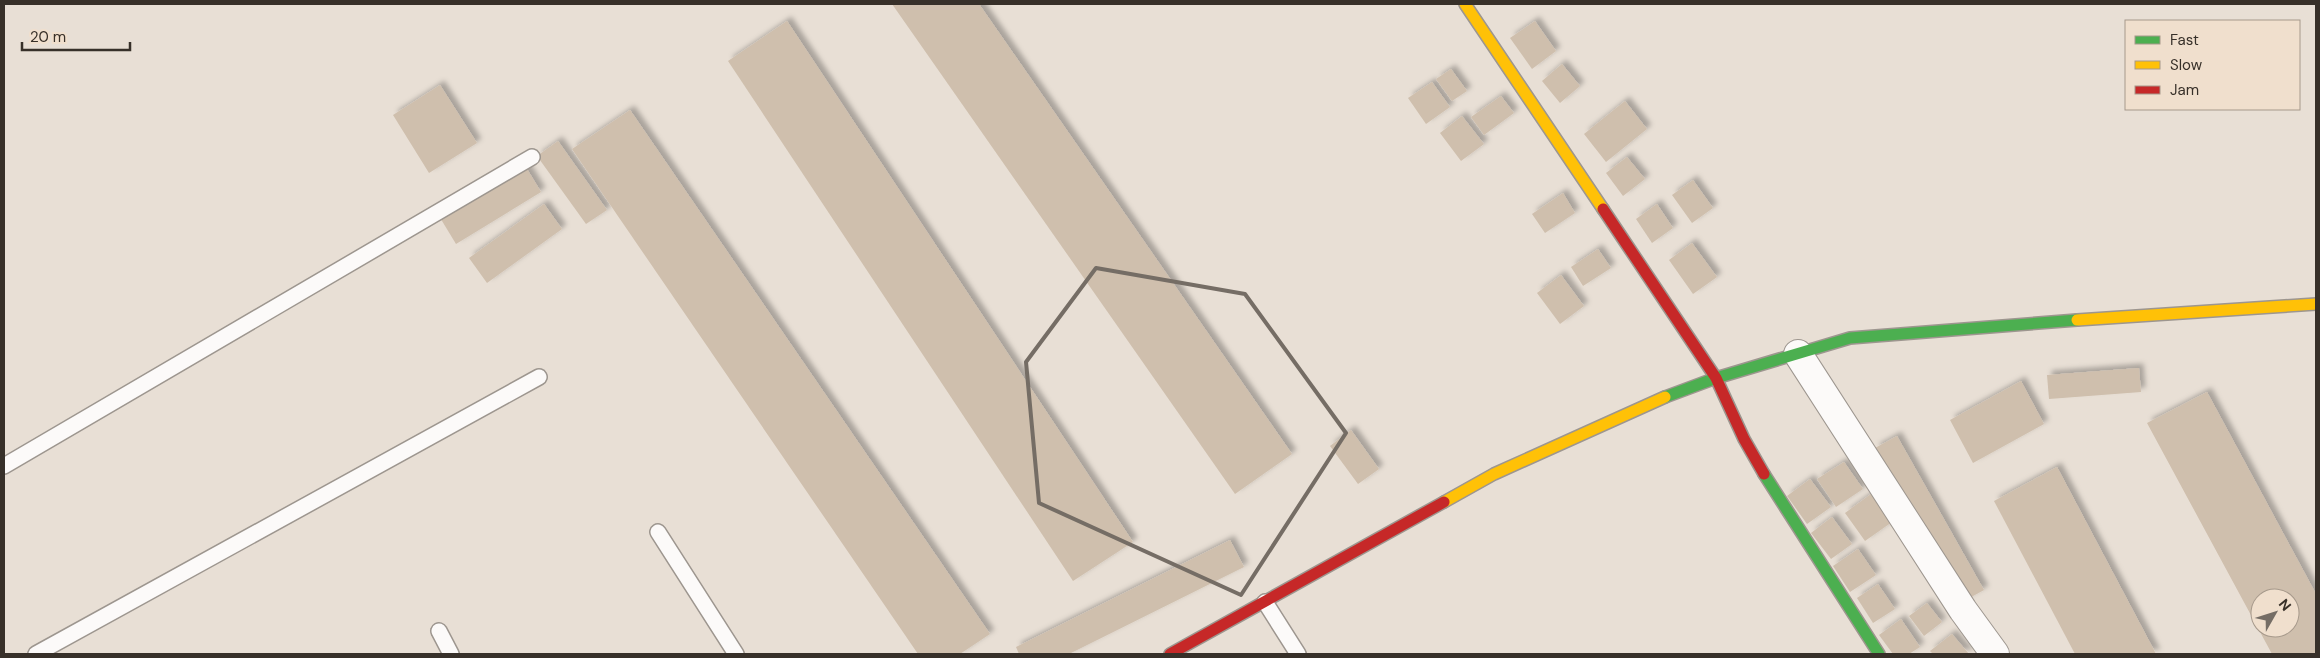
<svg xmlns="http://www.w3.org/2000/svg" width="2320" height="658" viewBox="0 0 2320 658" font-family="'DM Sans',sans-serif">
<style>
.building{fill:#cfbfad;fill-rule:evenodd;filter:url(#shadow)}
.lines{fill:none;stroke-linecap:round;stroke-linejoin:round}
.lane-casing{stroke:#9d968f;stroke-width:18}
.street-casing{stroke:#9d968f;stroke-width:30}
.fast-casing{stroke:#9d968f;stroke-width:14}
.slow-casing{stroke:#9d968f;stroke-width:14}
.jam-casing{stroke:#9d968f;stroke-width:14}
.lane{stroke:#fcfaf9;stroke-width:15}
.street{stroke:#fcfaf9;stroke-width:28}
.fast{stroke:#4caf50;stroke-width:11}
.slow{stroke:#ffc107;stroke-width:11}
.jam{stroke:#c62828;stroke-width:11}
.marked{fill:none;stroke:#756d65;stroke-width:4;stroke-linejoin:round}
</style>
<defs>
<filter id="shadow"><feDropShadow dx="4.5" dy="-4.5" stdDeviation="2.5" flood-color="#0004"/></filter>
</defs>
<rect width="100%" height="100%" fill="#e8dfd5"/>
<!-- building -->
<g class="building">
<path d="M892,4H979L1292,454L1235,494Z"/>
<path d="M787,21L1133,542L1073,581L728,61Z"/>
<path d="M1535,21L1556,51L1532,69L1510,38Z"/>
<path d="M1562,64L1580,86L1560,103L1542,81Z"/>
<path d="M1451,69L1467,91L1452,101L1436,79Z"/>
<path d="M1432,82L1450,107L1426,124L1408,98Z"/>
<path d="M440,85L477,143L429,173L393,115Z"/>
<path d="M1501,96L1514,113L1484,135L1471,117Z"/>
<path d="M1625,101L1647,129L1606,162L1584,134Z"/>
<path d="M630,110L990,634L960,654H918L572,149Z"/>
<path d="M1462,116L1484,144L1461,161L1440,133Z"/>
<path d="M558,141L607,210L586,224L537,156Z"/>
<path d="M1627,157L1645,179L1623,196L1606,173Z"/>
<path d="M524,164L541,192L456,244L439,216Z"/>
<path d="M1693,180L1713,208L1692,223L1672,195Z"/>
<path d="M1563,193L1575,213L1545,233L1532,214Z"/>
<path d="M544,204L562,229L487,283L469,258Z"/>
<path d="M1657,204L1673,228L1652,243L1636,219Z"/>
<path d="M1692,243L1717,277L1693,294L1669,260Z"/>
<path d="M1598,249L1611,268L1583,286L1571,267Z"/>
<path d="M1561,275L1584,306L1560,324L1537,293Z"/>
<path d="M2139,368L2141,392L2049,399L2047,375Z"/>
<path d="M2021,381L2044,424L1973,463L1950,420Z"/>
<path d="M2207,392L2316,594V654H2272L2147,423ZM2260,598H2290V628H2260Z"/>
<path d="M1351,430L1379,469L1358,484L1330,446Z"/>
<path d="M1897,436L1984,590L1962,602L1875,448Z"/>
<path d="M1844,462L1863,489L1836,507L1817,479Z"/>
<path d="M2057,467L2156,654H2075L1994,501Z"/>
<path d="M1810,479L1831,507L1807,524L1787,496Z"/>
<path d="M1871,494L1892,522L1865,541L1845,513Z"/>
<path d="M1832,517L1852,544L1831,559L1811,533Z"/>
<path d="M1230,540L1244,567L1069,654H1019L1016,647Z"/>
<path d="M1858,549L1876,575L1850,592L1833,566Z"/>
<path d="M1878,584L1895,609L1873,623L1857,598Z"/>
<path d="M1927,603L1942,622L1924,636L1909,616Z"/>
<path d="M1901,619L1920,647L1909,654H1893L1879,635Z"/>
<path d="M1952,634L1969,654H1933L1930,651Z"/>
</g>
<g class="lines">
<!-- lane casing -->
<g class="lane-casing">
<g id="lane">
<path d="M4,466L532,157"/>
<path d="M658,532L736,654"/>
<path d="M1265,602L1298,654"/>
<path d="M439,631L451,654"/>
<path d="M36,654L539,377"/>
</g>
</g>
<!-- street casing -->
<g class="street-casing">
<path id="street" d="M1798,354L1963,610L1995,654"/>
</g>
<!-- fast casing -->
<g class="fast-casing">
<g id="fast">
<path d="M1665,397L1716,378L1850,338L2077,320"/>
<path d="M1764,474L1879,654"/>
</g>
</g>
<!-- slow casing -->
<g class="slow-casing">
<g id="slow">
<path d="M1465,4L1603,209"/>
<path d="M2077,320L2316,304"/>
<path d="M1444,502L1494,474L1665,397"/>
</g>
</g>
<!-- jam casing -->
<g class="jam-casing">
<g id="jam">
<path d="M1603,209L1716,378L1744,439L1764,474"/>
<path d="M1170,654L1444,502"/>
</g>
</g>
<!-- lane -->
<use href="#lane" class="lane"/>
<!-- street -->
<use href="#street" class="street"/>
<!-- fast -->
<use href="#fast" class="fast"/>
<!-- slow -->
<use href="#slow" class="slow"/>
<!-- jam -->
<use href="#jam" class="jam"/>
</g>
<!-- marked area -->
<path class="marked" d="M1096,268L1245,294L1346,433L1241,595L1039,503L1026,362Z"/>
<!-- border -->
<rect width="2320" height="658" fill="none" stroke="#373029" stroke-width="10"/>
<!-- legend -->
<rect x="2125" y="20" width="175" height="90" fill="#f0dfcd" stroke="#a6998b"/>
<rect x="2135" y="36" width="25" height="8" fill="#4caf50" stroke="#a6998b"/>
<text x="2170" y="45" font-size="15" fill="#373029">Fast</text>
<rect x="2135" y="61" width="25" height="8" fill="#ffc107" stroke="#a6998b"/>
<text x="2170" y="70" font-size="15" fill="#373029">Slow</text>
<rect x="2135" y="86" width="25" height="8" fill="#c62828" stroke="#a6998b"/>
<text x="2170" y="95" font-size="15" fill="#373029">Jam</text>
<!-- north arrow -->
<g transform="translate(2275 613) rotate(51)"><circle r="24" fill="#f0dfcd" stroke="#a6998b"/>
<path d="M0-4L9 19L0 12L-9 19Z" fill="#756d65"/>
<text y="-8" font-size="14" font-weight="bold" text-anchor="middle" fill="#373029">N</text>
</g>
<!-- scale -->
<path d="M22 42v8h108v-8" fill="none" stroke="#373029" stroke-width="2.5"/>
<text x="30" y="42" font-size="15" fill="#373029" stroke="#f0dfcd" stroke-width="4" paint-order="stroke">20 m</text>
</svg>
